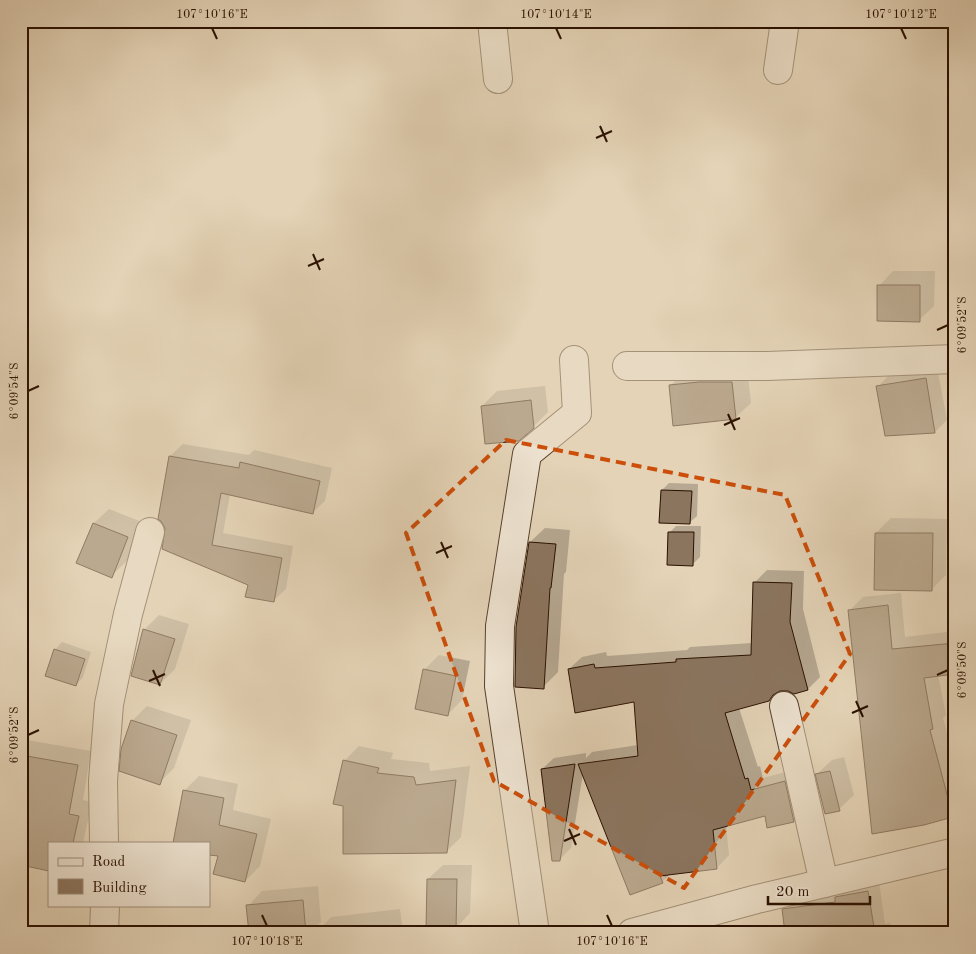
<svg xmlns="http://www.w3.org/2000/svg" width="976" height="954" viewBox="0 0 976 954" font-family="'Old Standard TT',serif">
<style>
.shadow{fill:#0003}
.building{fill:#8b755f;stroke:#2a1000}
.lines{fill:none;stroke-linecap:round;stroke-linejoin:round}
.minor-casing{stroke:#58412e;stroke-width:30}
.minor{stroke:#ede2d0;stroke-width:28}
.marked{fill:none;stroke:#cc4e0a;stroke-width:4;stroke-dasharray:10 6;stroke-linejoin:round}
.ticks{fill:none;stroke:#2a1000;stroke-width:2}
.neatline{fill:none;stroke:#2a1000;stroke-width:2}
.ticks-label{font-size:12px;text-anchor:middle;fill:#2a1000}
</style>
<rect width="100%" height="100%" fill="#e4d3b7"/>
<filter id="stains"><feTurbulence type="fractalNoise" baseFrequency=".004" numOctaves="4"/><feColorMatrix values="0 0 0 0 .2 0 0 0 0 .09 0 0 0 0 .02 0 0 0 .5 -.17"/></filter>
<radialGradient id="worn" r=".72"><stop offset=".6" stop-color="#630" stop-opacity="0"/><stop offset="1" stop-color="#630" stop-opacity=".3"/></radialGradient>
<!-- shadow -->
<g class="shadow">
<path d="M893,271H935L934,306L919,320L879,286Z"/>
<path d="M747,367L751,403L736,417L675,425L670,386L685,371Z"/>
<path d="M937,367L947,420L935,432L878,387L890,374Z"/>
<path d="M545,386L548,412L533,427L482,406L497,391Z"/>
<path d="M183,444L249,455L254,450L332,468L325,501L312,513L230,494L223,533L293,546L286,589L273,601L166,528L162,520L159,518L170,456Z"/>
<path d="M669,483L698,484L697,516L689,523L662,490Z"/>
<path d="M109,509L142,522L126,562L111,576L78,563L94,523Z"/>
<path d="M891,518L947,519L946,575L931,590L876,533Z"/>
<path d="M676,526H701L700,557L693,564L669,533Z"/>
<path d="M545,528L570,530L566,572L564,574L558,672L543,687L530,542Z"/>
<path d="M767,570L804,571L803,609L820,677L808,689L778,691L769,700L739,708L758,767L760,766L763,778L797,769L806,808L794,821L766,815L726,825L729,855L717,868L671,873L662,882L583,773L571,848L559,860L542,769L554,758L586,753V758L592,752L638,745L635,701L569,669L582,657L606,652L607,656L687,650L690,647L752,643L754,583Z"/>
<path d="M901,593L905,637L955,631V673L938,675L946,715L943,718L955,762V813L952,816L850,610L863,597Z"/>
<path d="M159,615L189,624L175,669L160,684L144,630Z"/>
<path d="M62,642L91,652L83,677L76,685L55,650Z"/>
<path d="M439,655L470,661L462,700L448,714L424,670Z"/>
<path d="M147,706L191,720L174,768L159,783L122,749L133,720Z"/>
<path d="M21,739L91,751L83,800L92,802L83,843H49L24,869H21Z"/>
<path d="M359,746L393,753L391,759L429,763L430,771L470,766L461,837L446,852L344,761Z"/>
<path d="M844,757L854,795L839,809L817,774L832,760Z"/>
<path d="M199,776L238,784L233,810L271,819L260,866L245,881L219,856L209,854V843L184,791Z"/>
<path d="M443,865H472L470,913L456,928L428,879Z"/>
<path d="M879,881L885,924L890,923L892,933H746L785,926L783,910L794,899Z"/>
<path d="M318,886L321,922L310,933H250L248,906L262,891Z"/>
<path d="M400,909L403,933H316L331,917Z"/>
</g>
<!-- building -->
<g class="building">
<path d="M877,285H920V322L877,321Z"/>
<path d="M926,378L935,433L885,436L876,386Z"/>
<path d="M699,382H732L736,419L673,426L669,385Z"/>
<path d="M531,400L534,428L519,441L485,444L481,406Z"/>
<path d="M169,456L239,468L240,462L320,481L313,514L221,493L212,545L282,558L274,602L245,597L248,585L162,549L165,528L161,521L158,519Z"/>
<path d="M661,490L692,491L690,524L659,523Z"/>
<path d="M93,523L128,537L112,578L76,563Z"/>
<path d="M668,532H694L693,566L667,565Z"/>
<path d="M875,533H933L932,591L874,590Z"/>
<path d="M529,542L556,544L551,588H550L544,689L515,687V685L516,627Z"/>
<path d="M753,582L792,583L790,622L808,690L794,694L788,691H780L773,695L769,701L725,713L745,779L748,778L751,790L785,781L794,822L767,828L765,816L713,830L717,869L660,876L663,883L630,895L578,764L638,756L634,702L575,713L568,669L594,664L595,668L676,662V659L751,655Z"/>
<path d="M888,605L892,649L955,643V674L924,678L933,729L930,730L953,817L924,825L872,834L848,610Z"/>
<path d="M143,629L175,639L160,685L131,676Z"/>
<path d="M54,649L85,659L76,686L45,676Z"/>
<path d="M423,669L456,676L448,716L415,709Z"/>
<path d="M131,720L177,735L160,785L119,771L121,749Z"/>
<path d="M21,755L78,765L69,814L79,816L73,843H49V871L21,865Z"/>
<path d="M343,760L379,768L377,773L414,777L416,785L456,780L447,853L343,854V806L333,804Z"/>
<path d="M575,764L560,861H552L541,769Z"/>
<path d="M830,771L840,811L825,814L815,774Z"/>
<path d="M183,790L224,798L219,825L257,834L245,882L213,874L218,856L209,855V843H173Z"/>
<path d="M427,879H457L456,929H426Z"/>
<path d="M868,891L875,933H785L782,909L835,902V897Z"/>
<path d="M303,900L306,933H249L246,905Z"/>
</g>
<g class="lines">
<!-- minor casing -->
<g class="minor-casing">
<g id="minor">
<path d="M492,21L498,79"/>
<path d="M778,70L785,21"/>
<path d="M627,366H767L955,359"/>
<path d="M784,706L824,883"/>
<path d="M104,843L103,781L109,704L128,614L150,532"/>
<path d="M104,933L105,905"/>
<path d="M535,933L499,686L500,626L527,454L577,413L574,360"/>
<path d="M632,933L757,899L955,852"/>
</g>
</g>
<!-- minor -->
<use href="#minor" class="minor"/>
</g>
<!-- marked area -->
<path d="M0 0H976V954H0ZM506,440L785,495L850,654L684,888L494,781L406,533Z" fill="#e4d3b7" fill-opacity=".55" fill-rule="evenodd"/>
<path class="marked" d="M506,440L785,495L850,654L684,888L494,781L406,533Z"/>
<!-- ticks -->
<path class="ticks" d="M212,28L217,39M556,28L561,39M901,28L906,39M600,126L607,142M596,138L612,131M313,254L320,270M308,266L324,259M937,330L948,325M28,391L39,386M728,414L735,430M724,425L740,418M441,542L448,558M436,553L452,546M153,670L160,686M937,675L948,670M149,681L165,674M856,701L863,717M852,713L868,706M28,735L39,730M569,829L576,845M564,841L580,834M262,915L267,926M607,915L612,926"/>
<!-- margin -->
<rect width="976" height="954" fill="none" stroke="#e4d3b7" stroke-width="55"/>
<!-- legend -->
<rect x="48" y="842" width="162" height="65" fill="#ede2d0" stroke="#9f8e7d"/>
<rect x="58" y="858" width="25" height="8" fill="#ede2d0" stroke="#9f8e7d"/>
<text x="92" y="866" font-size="15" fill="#2a1000">Road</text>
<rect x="58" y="879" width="25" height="15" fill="#8b755f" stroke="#9f8e7d"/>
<text x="92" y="892" font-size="15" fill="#2a1000">Building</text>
<!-- scale -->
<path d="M768 896v8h102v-8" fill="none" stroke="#2a1000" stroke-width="2.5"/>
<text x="776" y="896" font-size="15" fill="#2a1000" stroke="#ede2d0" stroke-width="4" paint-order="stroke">20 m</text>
<rect x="28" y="28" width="920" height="898" class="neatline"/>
<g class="ticks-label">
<text x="212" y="18">107°10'16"E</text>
<text x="556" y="18">107°10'14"E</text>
<text x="901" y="18">107°10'12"E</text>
<text transform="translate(962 325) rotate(-90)" y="4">6°09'52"S</text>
<text transform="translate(14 391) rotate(-90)" y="4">6°09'54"S</text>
<text transform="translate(962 670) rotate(-90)" y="4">6°09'50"S</text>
<text transform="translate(14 735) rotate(-90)" y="4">6°09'52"S</text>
<text x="267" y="945">107°10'18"E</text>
<text x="612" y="945">107°10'16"E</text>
</g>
<rect width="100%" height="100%" filter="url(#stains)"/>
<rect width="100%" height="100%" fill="url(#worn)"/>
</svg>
